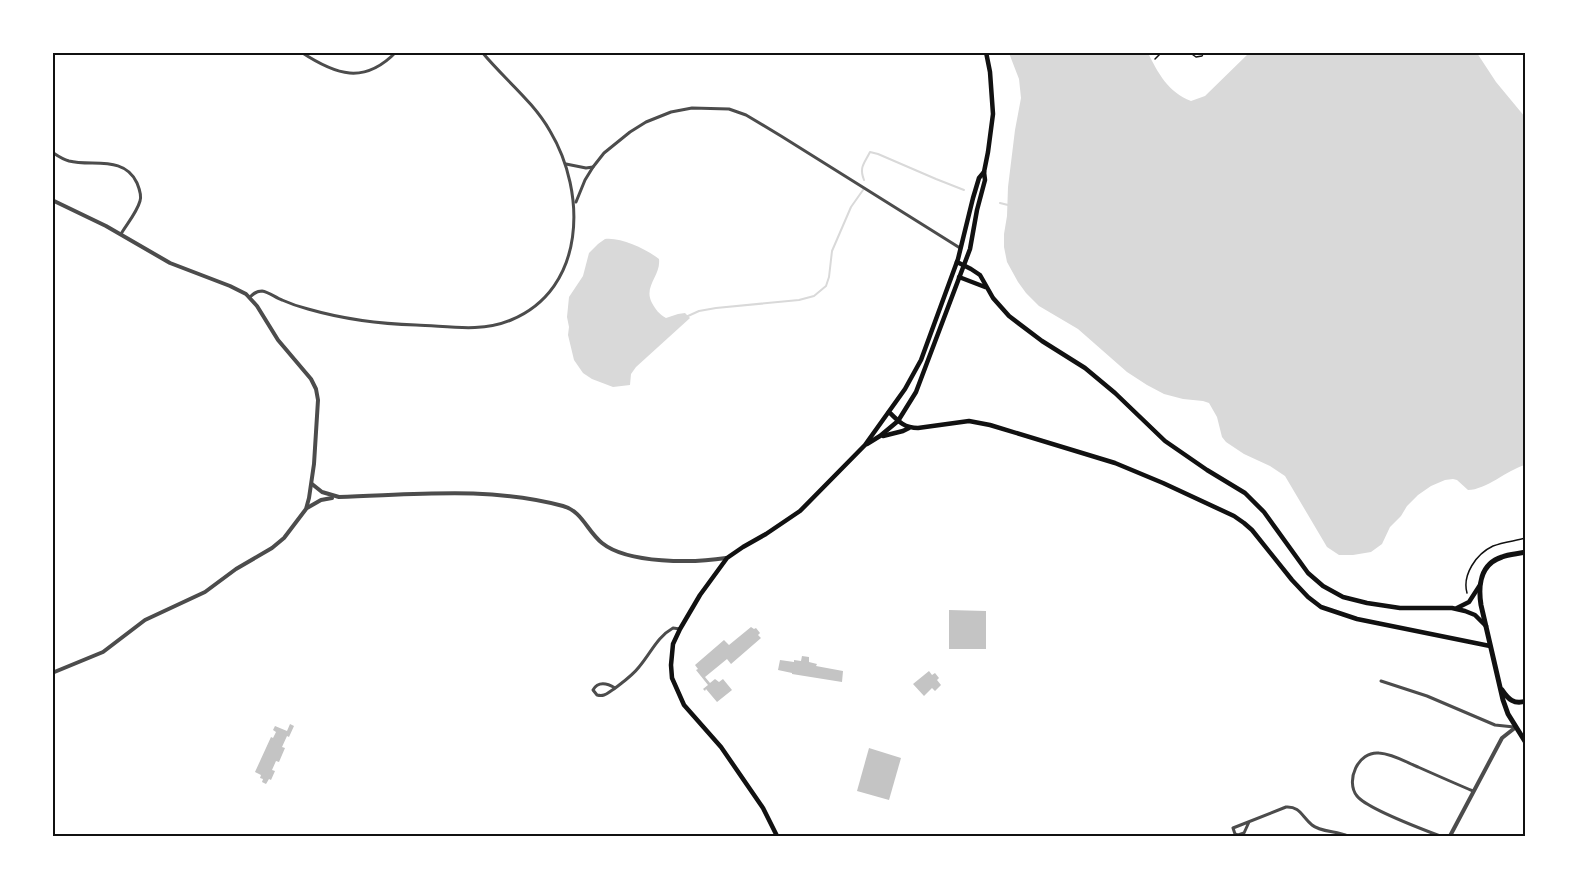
<svg xmlns="http://www.w3.org/2000/svg" width="1578" height="889" viewBox="0 0 1578 889" font-family="Spectral,serif">
<style>
.water{fill:#d9d9d9}
.lines{fill:none;stroke-linecap:round;stroke-linejoin:round}
.stream{stroke:#d9d9d9;stroke-width:2}
.building{fill:#c4c4c4}
.path{stroke:#111;stroke-width:1.5}
.minor{stroke:#4c4c4c;stroke-width:3}
.tertiary{stroke:#4c4c4c;stroke-width:4}
.secondary{stroke:#111;stroke-width:4.5}
.trunk{stroke:#111;stroke-width:5}
.neatline{fill:none;stroke:#111;stroke-width:2}
</style>
<rect width="100%" height="100%" fill="#fff"/>
<!-- water -->
<g class="water">
<path d="M1009,53H1148C1158,73 1168,92 1191,101L1205,96L1249,53H1477L1496,82L1525,117V465C1507,470 1486,490 1468,490L1457,480L1453,479L1445,480L1431,486L1418,495L1407,506L1401,516L1390,527L1382,544L1371,552L1353,555H1339L1327,547L1285,476L1270,466L1244,454L1226,442L1222,437L1217,417L1209,403L1203,401L1183,399L1164,394L1147,385L1127,372L1078,329L1039,306L1026,293L1018,282L1007,262L1004,247V234L1007,216L1008,187L1015,130L1021,98L1019,79Z"/>
<path d="M605,239C621,237 646,249 659,259C661,276 643,286 652,303C656,310 659,314 666,318L678,314L685,313L690,318L636,367L631,374L630,385L613,387L592,379L583,373L574,360L568,335L569,327L567,317L569,297L583,276L589,253L598,244Z"/>
</g>
<g class="lines">
<!-- stream -->
<g class="stream">
<path d="M864,180C859,167 864,164 870,152L878,154L936,179L964,190"/>
<path d="M1000,203L1008,205"/>
<path d="M688,316L699,311L716,308L799,300L814,296L826,286L829,277L832,251L851,207L863,190"/>
</g>
</g>
<!-- building -->
<g class="building">
<path d="M949,610L986,611V649H949Z"/>
<path d="M751,627L754,629L756,628L760,633L758,635L761,638L731,664L727,659L705,677L710,683L715,679L719,682L723,679L732,690L717,702L706,689L705,691L703,689L708,685L696,670L698,669L695,665L724,640L729,645Z"/>
<path d="M802,656L809,657V662L817,664L816,666L843,671L842,682L792,674V673L778,670L780,660L794,662V660L801,661Z"/>
<path d="M929,671L932,675L935,673L939,678L937,680L941,685L935,691L932,688L924,696L913,684Z"/>
<path d="M290,724L294,726L289,737L287,736L282,747L285,748L279,762L276,761L272,770L275,771L271,780L269,779L266,784L262,782L263,779L260,778L261,775L255,772L271,737L273,738L276,732L273,730L275,726L287,731Z"/>
<path d="M869,748L901,758L889,800L857,791Z"/>
</g>
<g class="lines">
<!-- path -->
<g class="path">
<path d="M1189,52L1196,57L1202,56L1204,52"/>
<path d="M1521,52L1526,57"/>
<path d="M1155,59L1162,52"/>
<path d="M1467,593C1462,575 1476,554 1493,546C1503,542 1515,541 1526,538"/>
</g>
<!-- minor -->
<g class="minor">
<path d="M301,52C336,75 364,85 396,52"/>
<path d="M52,152C58,156 62,159 69,161C92,167 124,155 137,183C139,188 142,195 140,201C137,212 127,224 121,234"/>
<path d="M566,164L586,168L593,167"/>
<path d="M576,202L585,180L593,167L604,153L630,132L646,122L671,112L692,108L729,109L746,115L781,136L960,248"/>
<path d="M250,297C253,294 256,291 262,291C269,292 276,298 282,300C291,304 300,307 308,309C343,319 380,324 416,325C448,326 480,333 511,320C586,289 587,193 550,131C533,101 504,79 482,52"/>
<path d="M1381,681L1427,696L1495,725L1514,727"/>
<path d="M615,688C607,683 598,681 593,690L597,695C605,697 607,693 614,689C623,682 632,676 639,667C651,653 657,637 673,628L680,629"/>
<path d="M1249,822L1244,833L1238,835L1235,834L1233,828L1286,807C1300,806 1302,817 1312,825C1320,832 1337,831 1348,836"/>
<path d="M1440,836C1422,829 1367,809 1357,796C1345,781 1358,751 1379,753C1393,754 1406,762 1418,767C1436,775 1454,783 1473,791"/>
</g>
<!-- tertiary -->
<g class="tertiary">
<path d="M52,200L106,226L170,263L230,286L246,294L257,306L278,340L311,379L316,389L318,400L314,464L309,498L306,509L284,538L272,548L236,569L205,592L145,620L103,652L52,673"/>
<path d="M312,484L322,492L339,497C414,495 489,486 563,506C582,511 587,531 602,543C628,564 694,563 726,558"/>
<path d="M307,508L321,500L332,498"/>
<path d="M1450,836L1502,738L1516,727"/>
</g>
<!-- secondary -->
<g class="secondary">
<path d="M957,262L971,269L980,275L993,298L1009,316L1042,341L1085,368L1115,393L1165,441L1207,470L1245,493L1264,512L1308,573L1323,586L1343,597L1367,603L1400,608H1452L1465,611L1475,615L1486,626"/>
<path d="M959,277L985,287"/>
<path d="M889,412C898,421 904,428 918,428L969,421L990,425L1115,463L1163,483L1234,516L1244,523L1252,530L1292,580L1308,597L1321,607L1357,619L1490,646"/>
<path d="M883,436L903,431L909,428"/>
<path d="M867,444L880,436L898,421L916,392L970,249L977,210L985,180L984,172L988,152L993,114L990,72L986,52"/>
<path d="M1457,608L1469,602L1480,585"/>
<path d="M777,836L763,808L721,747L684,705L672,678L671,665L673,644L680,629L700,595L727,558L743,547L766,534L800,511L865,445L905,389L921,360L958,259L973,198L979,178L984,172"/>
</g>
<!-- trunk -->
<g class="trunk">
<path d="M1526,552C1518,554 1509,554 1502,557C1480,564 1478,586 1481,605L1503,700L1508,714L1526,743"/>
<path d="M1502,690C1508,699 1514,705 1526,701"/>
</g>
</g>
<!-- border -->
<rect width="1578" height="889" fill="none" stroke="#ffffff" stroke-width="108"/>
<rect x="54" y="54" width="1470" height="781" class="neatline"/>
</svg>
